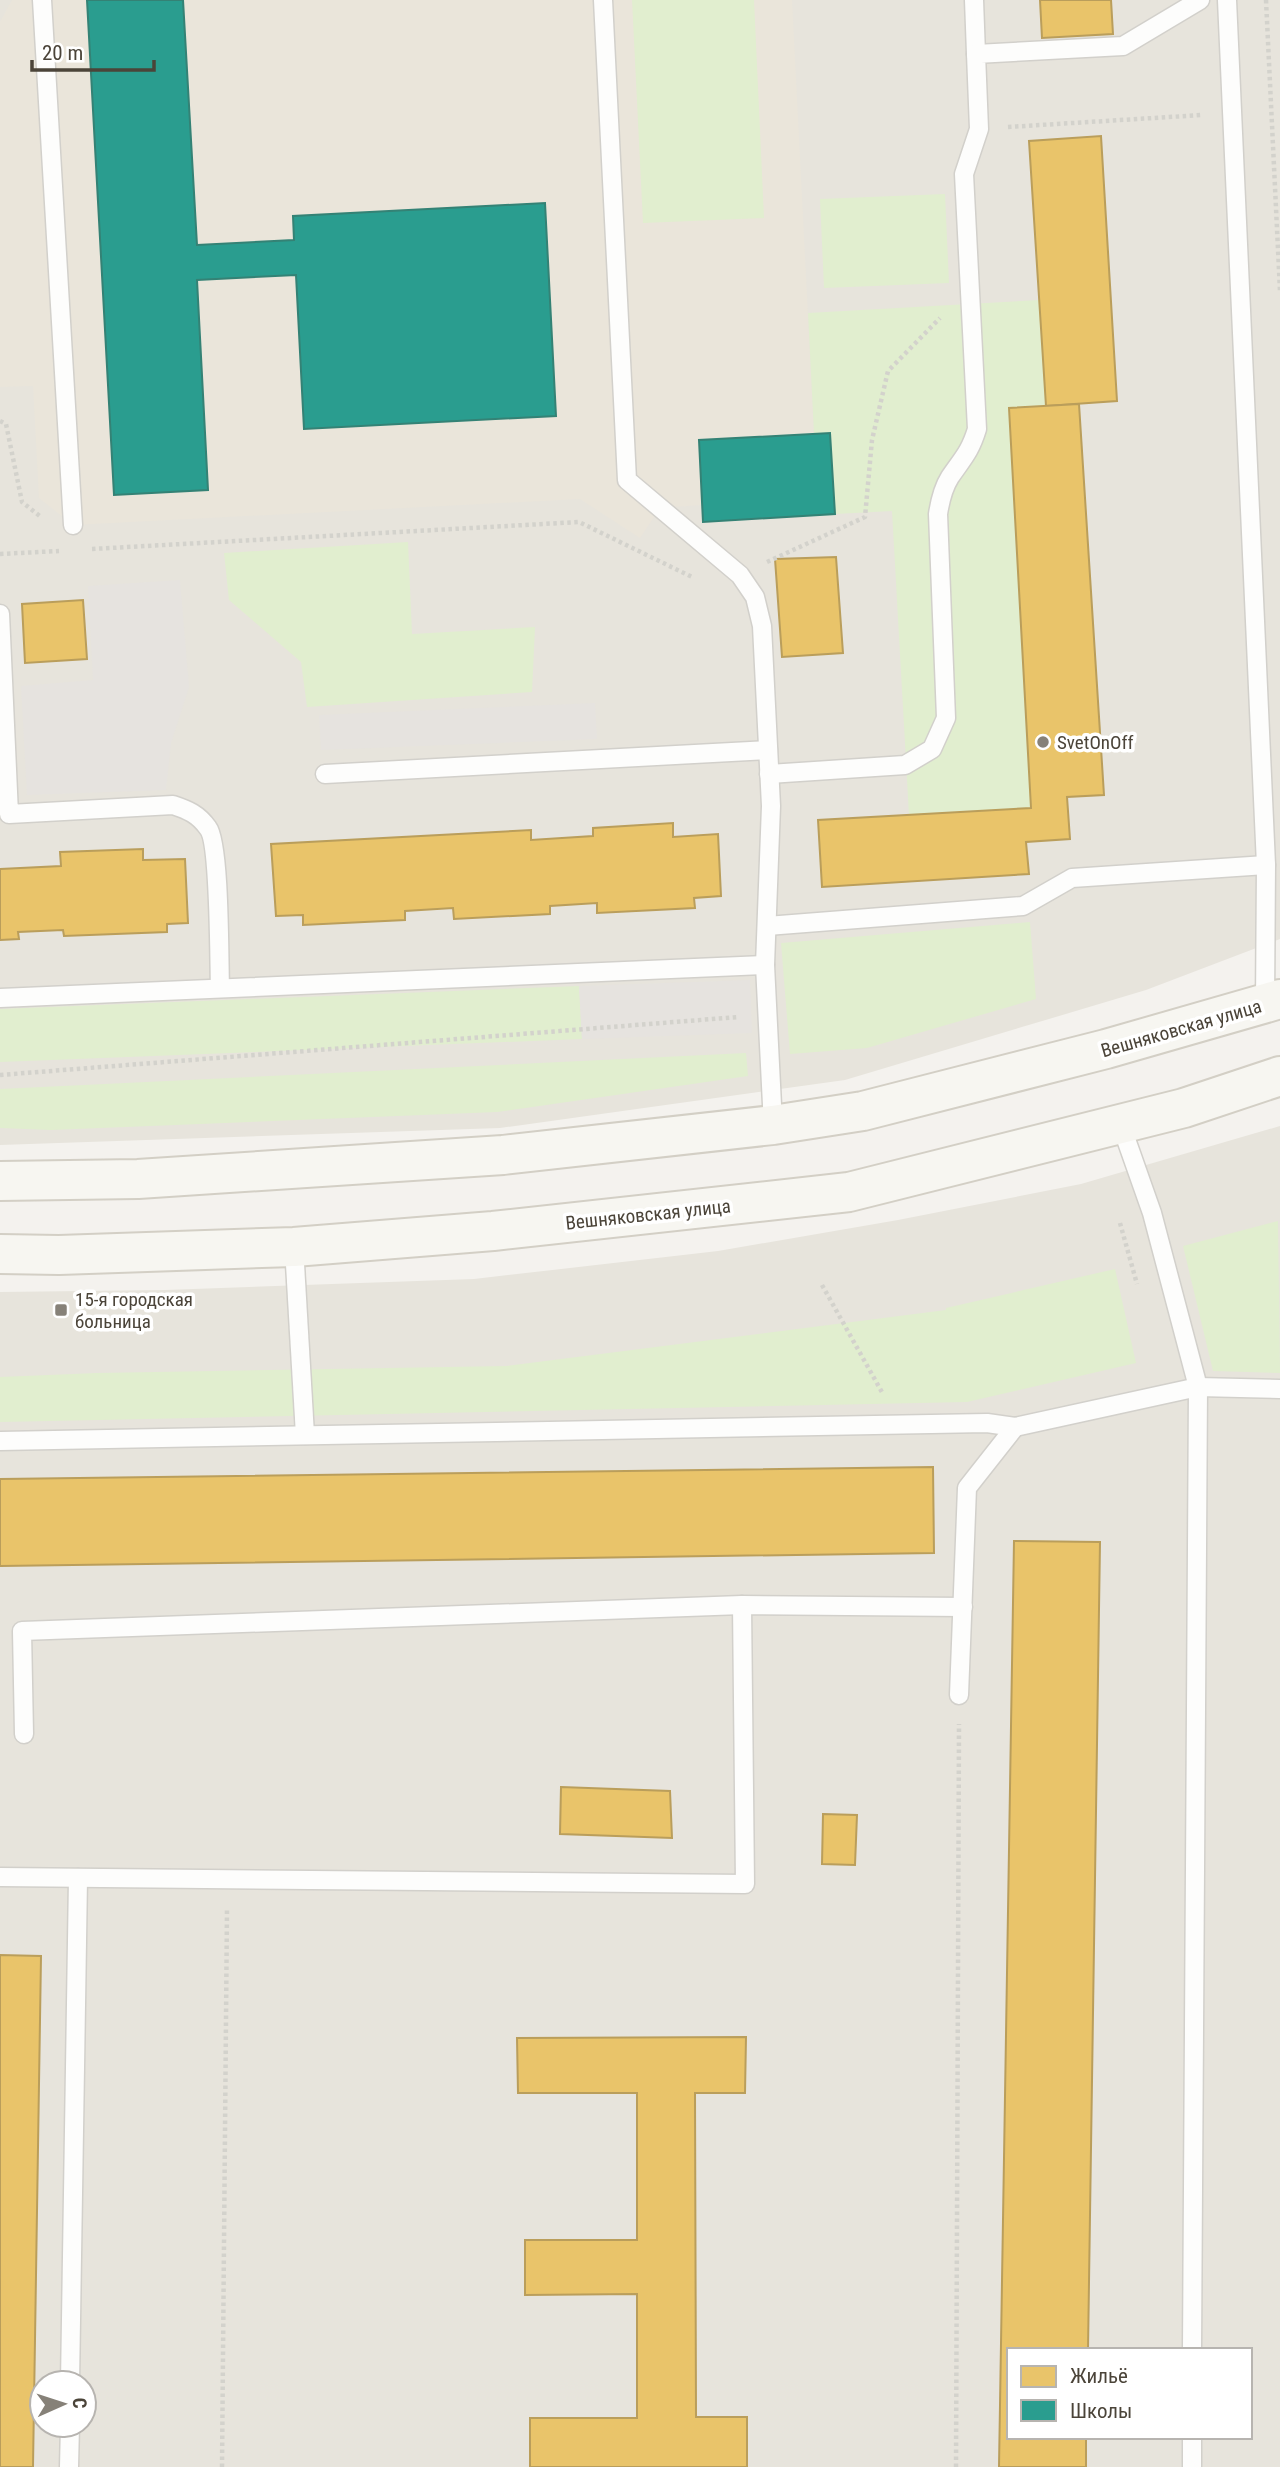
<svg xmlns="http://www.w3.org/2000/svg" width="1280" height="2467" viewBox="0 0 1280 2467" font-family="'Roboto Condensed',sans-serif">
<style>
.residential{fill:#e7e4dc;fill-rule:evenodd}
.education{fill:#eae5da}
.green{fill:#e1eecf}
.parking{fill:#e6e3df}
.homes{fill:#e9c46a;stroke:#ba9e5b;stroke-width:2}
.schools{fill:#2a9d8f;stroke:#348275;stroke-width:2}
.lines{fill:none;stroke-linecap:round;stroke-linejoin:round}
.lane-casing{stroke:#d2d0cb;stroke-width:21}
.secondary-casing{stroke:#d3cfc5;stroke-width:42}
.path{stroke:#d3d2cc;stroke-width:4.5;stroke-dasharray:3.5 3.5;stroke-linecap:butt}
.lane{stroke:#fdfdfc;stroke-width:18}
.secondary{stroke:#f7f6f1;stroke-width:38}
.poi-dot{fill:#868178;stroke:#fff;stroke-width:2.5}
.labels{text-anchor:middle;stroke-width:7;stroke-linejoin:round;paint-order:stroke}
.poi-label{font-size:19px;fill:#4b4439;stroke:#fff;text-anchor:start}
.street-label{font-size:19px;fill:#4b4439;stroke:#fff}
</style>
<rect width="100%" height="100%" fill="#f4f2ee"/>
<!-- residential -->
<g class="residential">
<path d="M0,0H1280V939L1146,990L845,1080L500,1128L0,1145Z"/>
<path d="M1280,1126V2467H0V1292L165,1290L474,1279L718,1251L898,1220L1081,1184ZM1009,2350H1250V2437H1009ZM42,2383H84V2425H42Z"/>
</g>
<!-- education -->
<path class="education" d="M12,0H792L814,434L699,440L702,505L660,508L640,538L580,499L73,525L39,498L33,386L0,387V22Z"/>
<!-- green -->
<g class="green">
<path d="M632,0H754L764,218L643,223Z"/>
<path d="M945,194L949,283L824,288L820,199Z"/>
<path d="M1040,300L1046,406L1009,408L1031,808L909,815L892,511L835,514L830,433L814,434L808,313Z"/>
<path d="M408,542L412,634L535,627L532,692L307,707L301,662L229,600L224,553Z"/>
<path d="M1030,922L1036,999L867,1048L790,1054L781,943Z"/>
<path d="M579,986L582,1039L0,1062V1009Z"/>
<path d="M746,1053L748,1076L497,1112L51,1130L0,1128V1089Z"/>
<path d="M1278,1221L1280,1373L1213,1371L1183,1246Z"/>
<path d="M1115,1269L1136,1363L967,1402L0,1422V1377L97,1373L507,1366L946,1310V1308Z"/>
</g>
<!-- parking -->
<g class="parking">
<path d="M180,580L189,687L171,743L166,790L27,795L21,686L93,680L88,586Z"/>
<path d="M595,703L597,739L321,750L319,715Z"/>
<path d="M750,980L752,1033L582,1039L579,986Z"/>
</g>
<!-- homes -->
<g class="homes">
<path d="M1040,0H1111L1113,34L1042,38Z"/>
<path d="M1101,136L1117,401L1046,406L1029,141Z"/>
<path d="M1079,404L1104,795L1067,797L1070,839L1026,842L1029,874L822,887L818,820L1031,808L1009,408Z"/>
<path d="M836,557L843,653L782,657L775,559Z"/>
<path d="M83,600L87,659L25,663L22,604Z"/>
<path d="M673,823V837L718,834L721,896L694,898L695,908L597,913V903L550,906V914L454,919L453,908L405,911V920L303,925V915L276,916L271,844L531,830V840L593,836V828Z"/>
<path d="M143,849V860L185,859L188,923L167,924V932L64,936L63,930L18,932L19,939L0,940V869L61,866L60,852Z"/>
<path d="M933,1467L934,1553L0,1566V1479Z"/>
<path d="M1014,1541L1100,1542L1088,2350H1009V2437H1086V2467H999Z"/>
<path d="M561,1787L670,1791L672,1838L560,1834Z"/>
<path d="M823,1814L857,1815L855,1865L822,1864Z"/>
<path d="M0,1955L41,1956L33,2467H0Z"/>
<path d="M746,2037L745,2093H695L696,2417H747V2467H530V2418H637V2294L525,2295V2240H637V2093H518L517,2038Z"/>
</g>
<!-- schools -->
<g class="schools">
<path d="M87,0H183L197,245L294,240L293,216L545,203L556,416L304,429L296,275L197,280L208,490L114,495Z"/>
<path d="M830,433L835,514L703,522L699,440Z"/>
</g>
<g class="lines">
<!-- lane casing -->
<g class="lane-casing">
<g id="lane">
<path d="M42,0L73,525"/>
<path d="M603,0L627,480L740,575L755,597L762,626L771,806L765,965L773,1125"/>
<path d="M974,0L976,54"/>
<path d="M1227,0L1266,865L1265,1003"/>
<path d="M0,614L9,814L173,805C188,810 198,814 208,828C220,843 219,962 220,988"/>
<path d="M325,774L768,750"/>
<path d="M769,774L905,765L932,749L946,718L938,514C940,501 943,488 950,477C963,458 970,452 977,429L964,174L979,129L976,54L1123,46L1200,0"/>
<path d="M767,926L1023,906L1072,878L1266,865"/>
<path d="M0,998L765,965"/>
<path d="M1121,1125L1152,1213L1198,1387L1192,2350"/>
<path d="M294,1247L305,1435"/>
<path d="M0,1441L987,1423L1015,1427L1198,1387L1280,1389"/>
<path d="M959,1695L967,1488L1015,1427"/>
<path d="M24,1734L22,1631L742,1605"/>
<path d="M0,1877L745,1884L742,1605L963,1607"/>
<path d="M70,2383L78,1878"/>
<path d="M69,2467L70,2425"/>
<path d="M1192,2467V2437"/>
</g>
</g>
<!-- secondary casing -->
<g class="secondary-casing">
<g id="secondary">
<path d="M0,1181L138,1179L503,1155L773,1125L863,1111L1106,1049L1280,999"/>
<path d="M0,1254L59,1255L294,1247L493,1231L849,1192L1184,1108L1280,1076"/>
</g>
</g>
<!-- path -->
<g class="path">
<path d="M1266,0L1280,291"/>
<path d="M1008,127L1202,115"/>
<path d="M0,421L6,424L22,502L41,517"/>
<path d="M92,549L579,522L692,577"/>
<path d="M0,554L59,551"/>
<path d="M767,562L865,517L872,440L888,371L940,318"/>
<path d="M0,1075L738,1017"/>
<path d="M1120,1223L1137,1284"/>
<path d="M822,1285L883,1394"/>
<path d="M222,2467L227,1908"/>
<path d="M956,2467L959,1724"/>
</g>
<!-- lane -->
<use href="#lane" class="lane"/>
<!-- secondary -->
<use href="#secondary" class="secondary"/>
</g>
<!-- markers -->
<g class="poi-dot">
<circle cx="1043" cy="742" r="7"/>
<rect x="54" y="1303" width="14" height="14" rx="3.5"/>
</g>
<g class="labels">
<!-- poi labels -->
<g class="poi-label">
<text x="1057" y="749">SvetOnOff</text>
<text x="75" y="1306">15-я городская<tspan x="75" dy="22">больница</tspan></text>
</g>
<!-- street labels -->
<g class="street-label">
<text transform="translate(1181 1028) rotate(-16)" y="7">Вешняковская улица</text>
<text transform="translate(648 1214) rotate(-6)" y="7">Вешняковская улица</text>
</g>
</g>
<!-- legend -->
<rect x="1007" y="2348" width="245" height="91" fill="#ffffff" stroke="#b7b4b0" stroke-width="2"/>
<rect x="1021" y="2366" width="35" height="21" fill="#e9c46a" stroke="#b7b4b0" stroke-width="2"/>
<text x="1070" y="2383" font-size="21" fill="#4b4439">Жильё</text>
<rect x="1021" y="2400" width="35" height="21" fill="#2a9d8f" stroke="#b7b4b0" stroke-width="2"/>
<text x="1070" y="2418" font-size="21" fill="#4b4439">Школы</text>
<!-- north arrow -->
<g transform="translate(63 2404) rotate(87)"><circle r="33" fill="#ffffff" stroke="#b7b4b0" stroke-width="2"/>
<path d="M0-5L12 26L0 18L-12 26Z" fill="#868178"/>
<text y="-10" font-size="19" font-weight="bold" text-anchor="middle" fill="#4b4439">С</text>
</g>
<!-- scale -->
<path d="M32 60v10h122v-10" fill="none" stroke="#4b4439" stroke-width="3.5"/>
<text x="42" y="60" font-size="21" fill="#4b4439" stroke="#ffffff" stroke-width="5" paint-order="stroke">20 m</text>
</svg>
